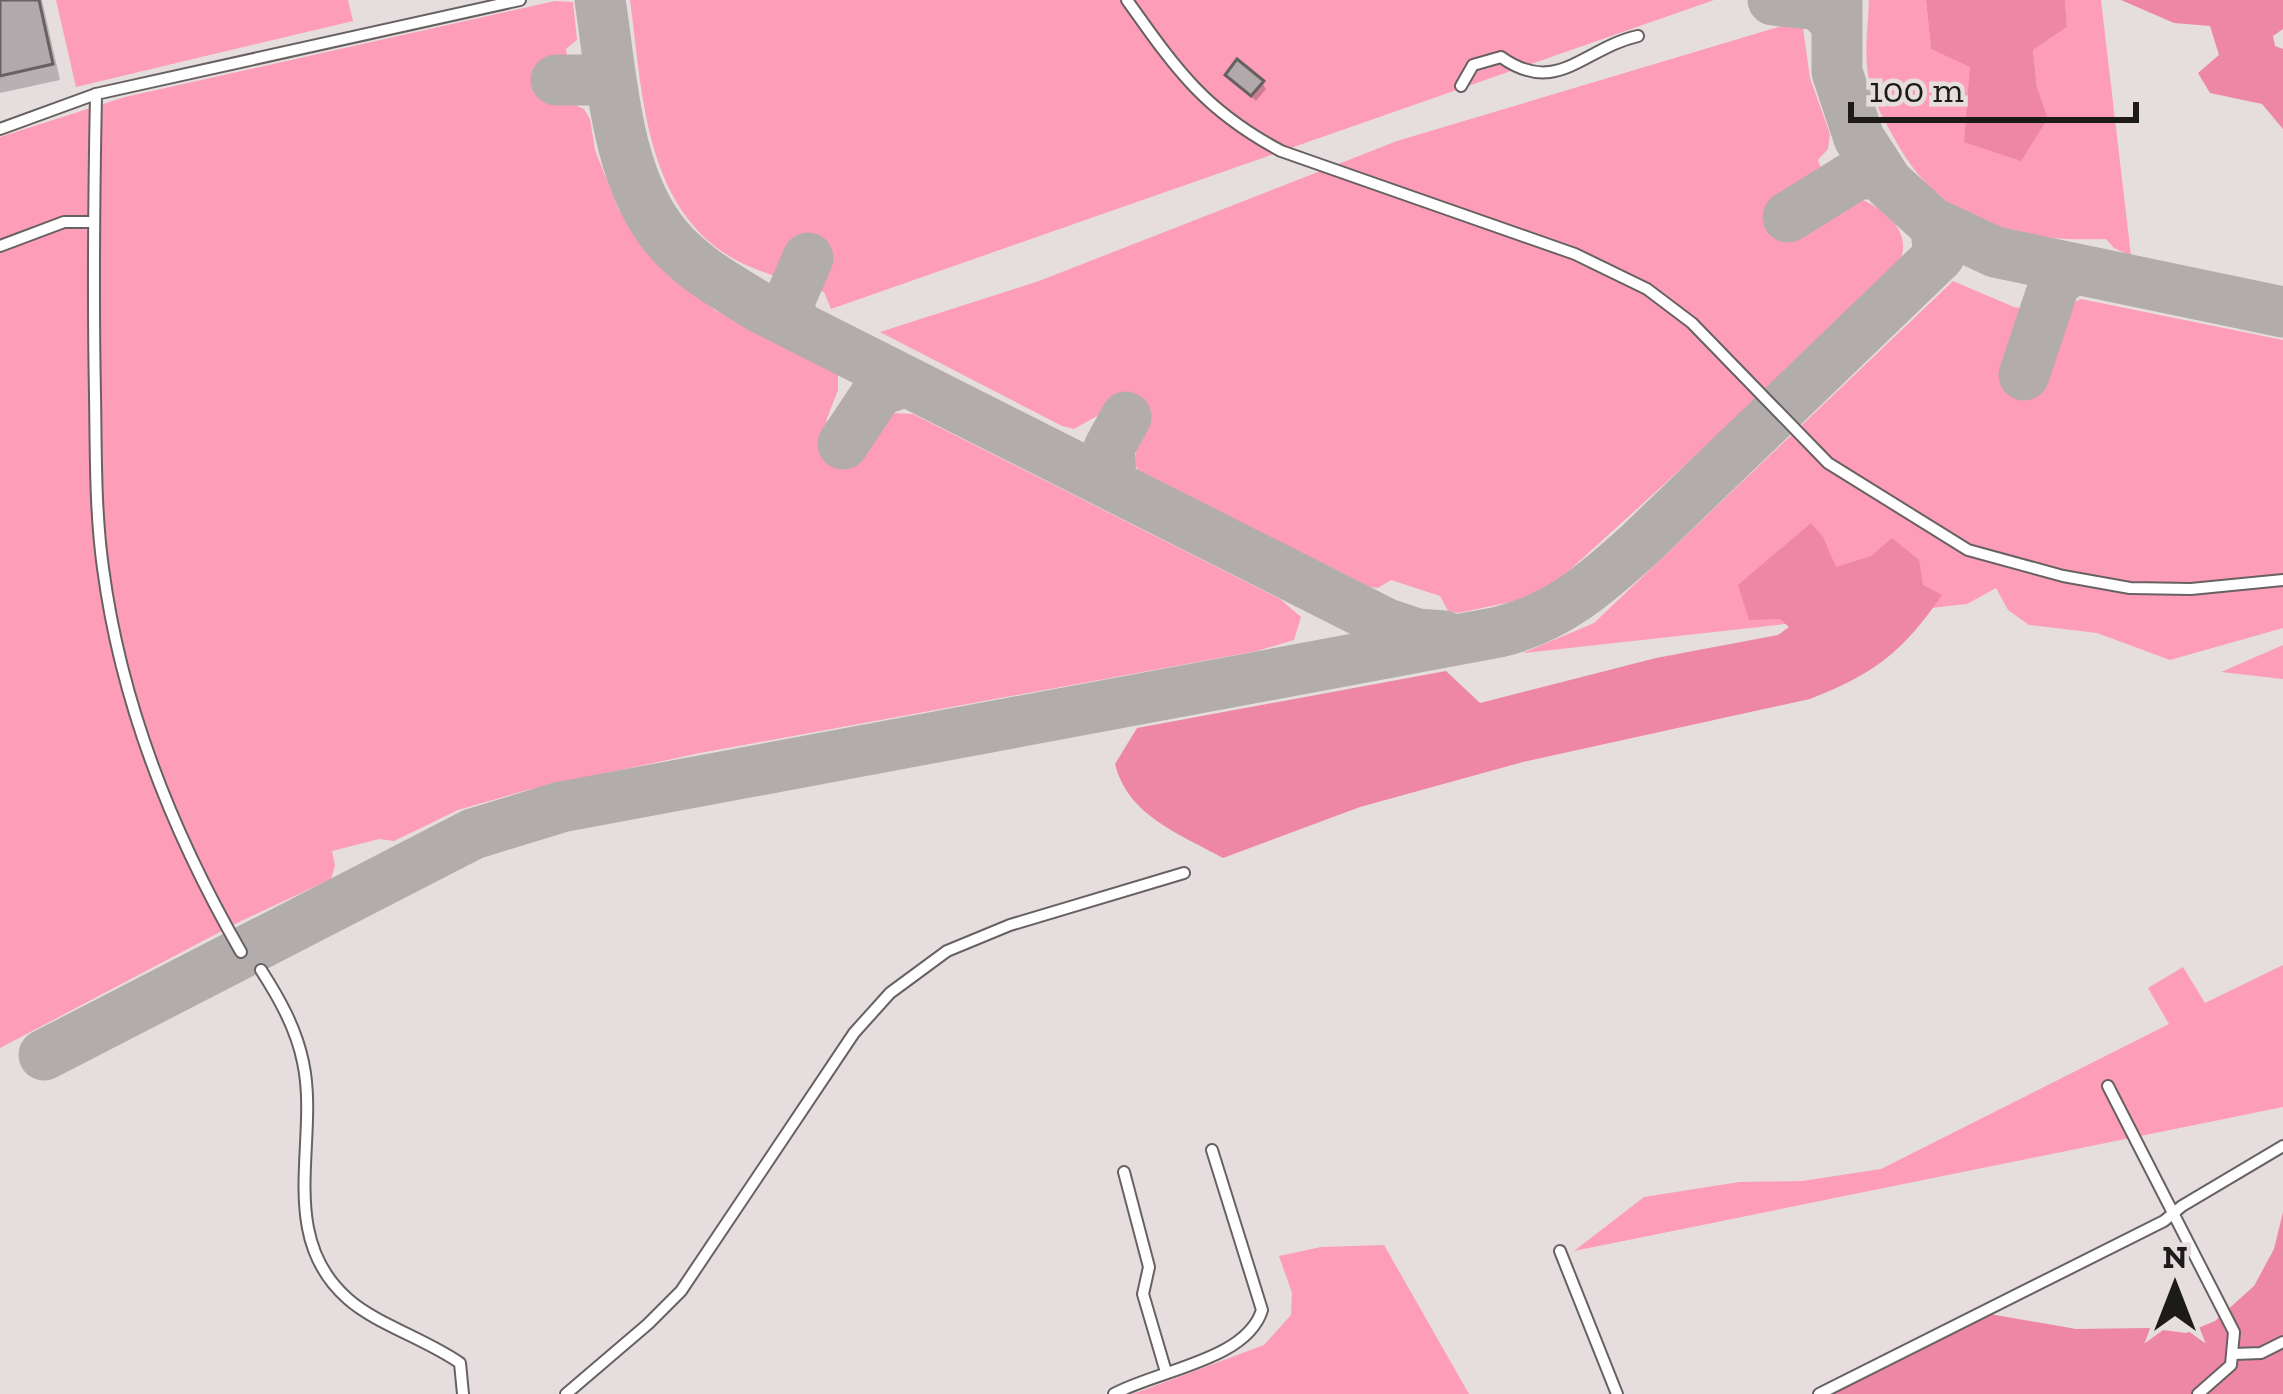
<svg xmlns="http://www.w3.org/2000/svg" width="2283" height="1394" viewBox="0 0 2283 1394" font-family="'Zilla Slab',serif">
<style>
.green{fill:#fe9db8}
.forest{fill:#ee87a5}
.shadow{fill:#0003}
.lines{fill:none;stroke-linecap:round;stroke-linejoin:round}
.taxiway{stroke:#b3acad;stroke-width:51}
.building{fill:#b1a9ab;stroke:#686162;stroke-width:3}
.service-casing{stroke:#686162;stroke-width:14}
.service{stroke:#fff;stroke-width:10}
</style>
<rect width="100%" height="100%" fill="#e6dddf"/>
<!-- green -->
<g class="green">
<path d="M56,0H348L353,21L76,87Z"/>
<path d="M630,0H1714L831,309L824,292C799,283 771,276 746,265C644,218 643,95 630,0Z"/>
<path d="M1869,0H1926L1931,49L1970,66L2048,118L2037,87L2033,50L2067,27L2065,0H2101L2131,256L2114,248L2106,239C2013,242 1939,224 1893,136C1884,120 1874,103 1870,84C1863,58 1868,27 1869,0Z"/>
<path d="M555,1L573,2L577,40L566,49L573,104L584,109L590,119L595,150L618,208L662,268L716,311L827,365L838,375V390L826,421L871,444L893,413L913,414L1280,599L1301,617L1294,640L1257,651L700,753L527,790L458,810L394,841L379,839L332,851L335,866L331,879L237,923L0,1048V137L125,97Z"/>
<path d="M1792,23L1803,28L1810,78L1830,134L1828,149L1818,160L1836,208L1861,199C1887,211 1912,232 1900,261L1748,408L1552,586L1525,599L1458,613L1448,611L1440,596L1391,580L1378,588L1359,586L1140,473L1134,463L1139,437L1097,416L1074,429L1062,426L880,332L1039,281L1397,141Z"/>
<path d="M1953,281L2014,307L2062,315L2068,305L2081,299L2283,340V628L2170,660L2097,633L2029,625L2008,610L1996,588L1967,604L1523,653L1594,623Z"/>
<path d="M2283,645V679L2221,672Z"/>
<path d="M2283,965V1107L1574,1251L1644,1197L1739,1182L1802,1181L1881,1169L2169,1024L2148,988L2183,967L2205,1003Z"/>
<path d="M1384,1245L1469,1394H1133L1264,1345L1291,1315L1292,1293L1279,1256L1321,1247Z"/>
</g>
<!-- forest -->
<g class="forest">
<path d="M1926,0H2065L2067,27L2033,50L2037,87L2048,118L2021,161L1964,142L1970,67L1931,49Z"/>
<path d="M2121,0H2283V29L2273,36L2275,46L2283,49V129L2262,104L2210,93L2198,73L2219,55L2210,26L2174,23Z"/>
<path d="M1811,523L1823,537L1836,567L1871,556L1892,538L1919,560L1923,585L1942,595C1903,652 1874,674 1810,699L1523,762L1360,807L1223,858C1180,834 1128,816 1115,764L1137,728L1446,671L1480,703L1656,658L1778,635L1789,627L1780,619L1749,620L1738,585Z"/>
<path d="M2283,1212V1394H1819L1984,1313L2076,1329L2148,1328L2186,1333L2215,1321L2254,1286L2274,1249Z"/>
</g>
<!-- shadow -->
<g class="shadow">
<path d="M0,0H42L60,80L0,93Z"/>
<path d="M1228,75L1262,83L1266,89L1256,101Z"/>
</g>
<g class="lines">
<!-- taxiway -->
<g class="taxiway">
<path d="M600,0C612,76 615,176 667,238C693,269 729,288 763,309L1387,624L1417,634L1444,636"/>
<path d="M1773,0L1820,5L1828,14"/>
<path d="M1837,0V72L1859,138L1888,183L1931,222L1995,252L2283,312"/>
<path d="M556,80H600L607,87"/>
<path d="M1788,217L1859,173L1870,174"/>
<path d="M792,316L788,304L808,258"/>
<path d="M2024,375L2055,282L2065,275"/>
<path d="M843,444L879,390L893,386"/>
<path d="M1111,477L1109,448L1126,417"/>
<path d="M44,1055L473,834L561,807L1499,632C1557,618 1596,584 1640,544L1939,256L1936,230"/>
</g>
</g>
<!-- building -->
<g class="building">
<path d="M0,0H39L53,64L0,76Z"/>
<path d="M1237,59L1264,81L1251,96L1225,75Z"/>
</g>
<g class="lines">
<!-- service casing -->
<g class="service-casing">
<g id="service">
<path d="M1127,0C1176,69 1204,110 1281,151L1575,254L1647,289L1692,323L1828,463L1968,550L2063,576L2130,588L2191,589L2283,580"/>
<path d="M1461,86L1473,65L1501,57C1557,97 1584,48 1638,36"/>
<path d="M0,129L96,94"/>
<path d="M0,246L64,222H94"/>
<path d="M241,952C173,834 121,704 103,568C95,511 96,453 95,395C93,295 94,195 96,94L520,0"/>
<path d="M261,970C279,998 296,1028 303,1062C320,1140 275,1235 348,1299C376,1324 426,1339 460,1363L463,1394"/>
<path d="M2108,1086L2234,1332L2231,1365L2198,1394"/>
<path d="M1124,1172L1149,1267L1143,1294L1166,1372"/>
<path d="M1560,1251L1617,1394"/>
<path d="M2234,1354L2261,1353L2283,1342"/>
<path d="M566,1394L648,1324L681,1291L854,1033L890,993L947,951L1010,925L1184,873"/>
<path d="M1114,1394C1158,1370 1247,1360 1262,1310L1212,1150"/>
<path d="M1819,1394L2164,1221L2182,1206L2283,1146"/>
</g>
</g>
<!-- service -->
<use href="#service" class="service"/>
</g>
<!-- north arrow -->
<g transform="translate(2175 1286)" stroke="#e6dddf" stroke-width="9" paint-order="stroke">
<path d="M0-9L21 45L0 30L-21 45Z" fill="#1d1a1a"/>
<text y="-18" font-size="33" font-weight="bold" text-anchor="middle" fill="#1d1a1a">N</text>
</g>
<!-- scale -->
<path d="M1851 102v18h285v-18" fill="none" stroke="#1d1a1a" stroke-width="6"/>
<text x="1869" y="102" font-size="36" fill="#1d1a1a" stroke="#e6dddf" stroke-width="9" paint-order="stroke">100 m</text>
</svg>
